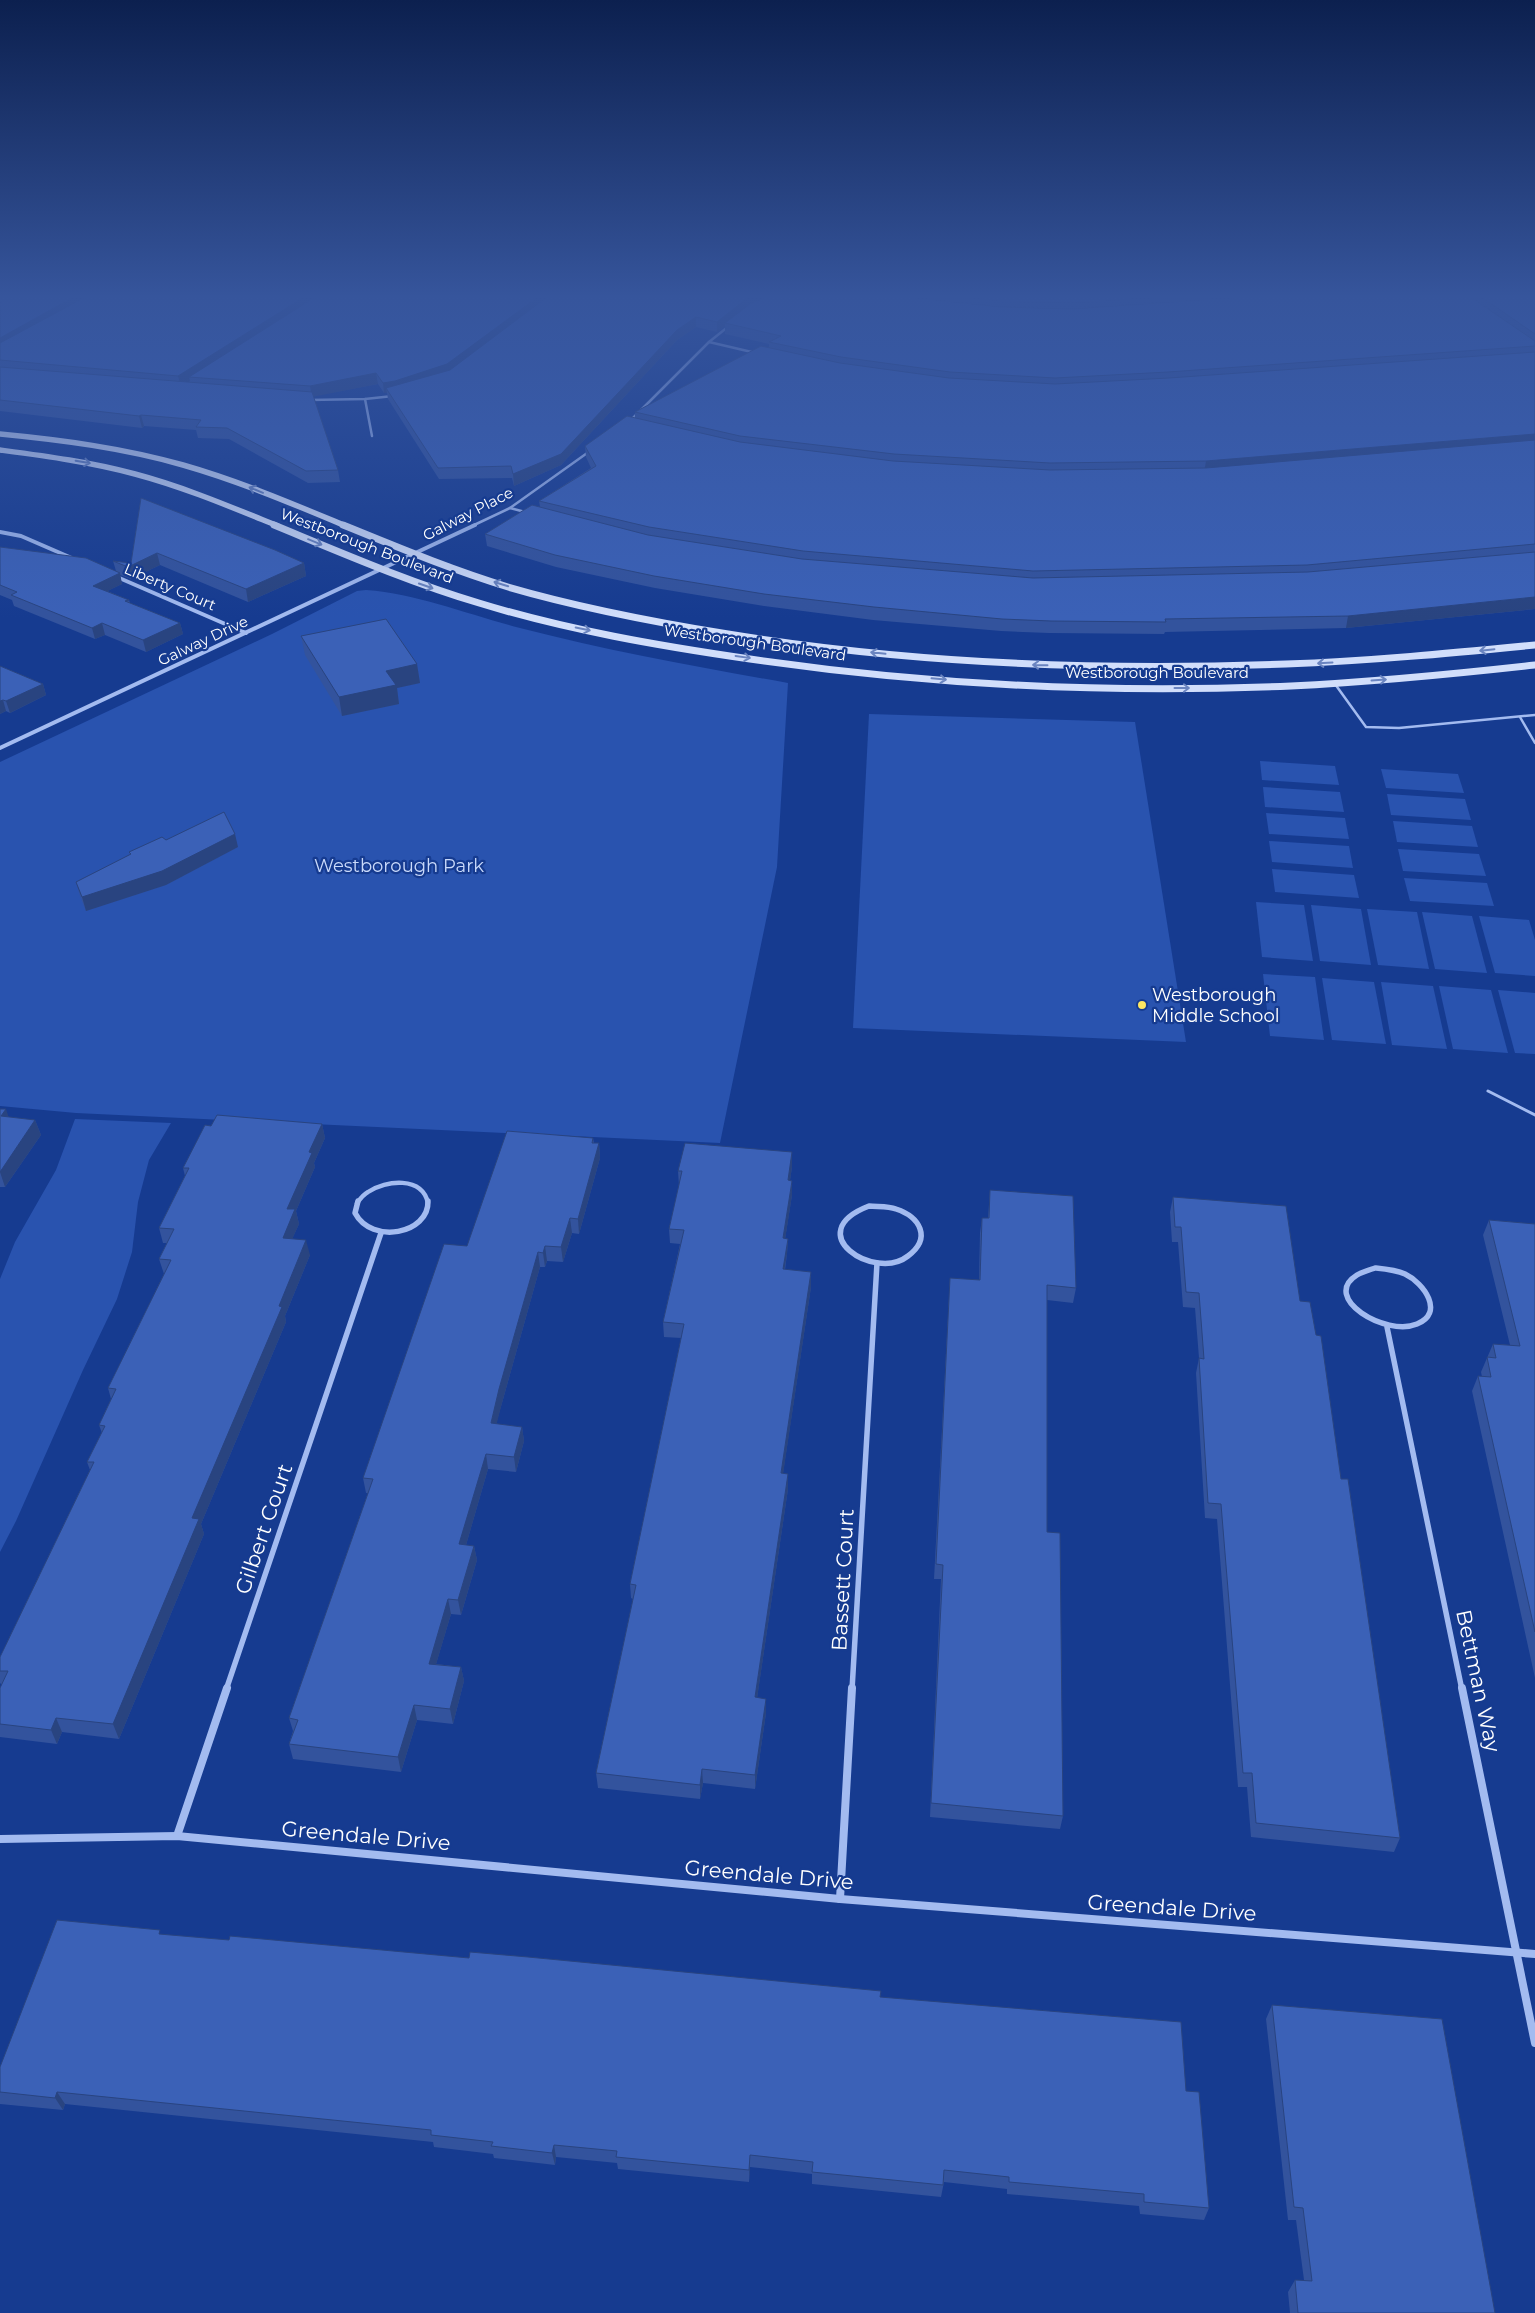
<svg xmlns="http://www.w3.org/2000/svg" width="1535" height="2313" viewBox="0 0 1535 2313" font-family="Montserrat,sans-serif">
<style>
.green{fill:#2953af}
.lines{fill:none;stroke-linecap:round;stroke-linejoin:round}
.lane-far1{stroke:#a3bbf0;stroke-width:2.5}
.lane{stroke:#a3bbf0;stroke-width:3}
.street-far4{stroke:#a3bbf0;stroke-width:2.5}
.street-far3{stroke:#a3bbf0;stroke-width:4}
.street-far2{stroke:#a3bbf0;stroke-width:4.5}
.street-far1{stroke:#a3bbf0;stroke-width:5.5}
.street{stroke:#a3bbf0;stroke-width:8}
.secondary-far1{stroke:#d1defb;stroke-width:5.5}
.secondary{stroke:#d1defb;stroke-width:7}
.wall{fill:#33539d}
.shaded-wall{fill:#294480}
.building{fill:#3b61b7;stroke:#294480}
.oneway{stroke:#6a84c0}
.poi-dot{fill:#ffe862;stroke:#163b90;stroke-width:2}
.labels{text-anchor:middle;stroke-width:4.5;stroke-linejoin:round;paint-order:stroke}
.far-street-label{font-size:15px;fill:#fff;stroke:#163b90}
.park-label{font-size:18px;fill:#cadafb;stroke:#163b90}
.poi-label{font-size:18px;fill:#fff;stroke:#163b90;text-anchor:start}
.near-street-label{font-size:21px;fill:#fff;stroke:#163b90}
</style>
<rect width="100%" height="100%" fill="#163b90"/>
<!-- green -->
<g class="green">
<path d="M366,590C419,594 469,615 520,628C609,651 698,667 788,683L777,867L720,1143L76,1113L0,1106V762L272,634L357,591Z"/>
<path d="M869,714L1135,722L1186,1042L853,1028Z"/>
<path d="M1260,761L1335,766L1339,785L1262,780Z"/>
<path d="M1381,769L1458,774L1464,793L1386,788Z"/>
<path d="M1263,787L1340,792L1344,812L1265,807Z"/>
<path d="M1387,794L1465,799L1471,820L1391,815Z"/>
<path d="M1266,813L1345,818L1349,839L1269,834Z"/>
<path d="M1393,821L1472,826L1478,847L1397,842Z"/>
<path d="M1269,841L1349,846L1353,868L1272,862Z"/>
<path d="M1398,849L1479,854L1486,876L1403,871Z"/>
<path d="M1272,869L1354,875L1359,898L1275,892Z"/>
<path d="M1404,878L1487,883L1494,906L1410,901Z"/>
<path d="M1256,902L1304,905L1313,961L1262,957Z"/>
<path d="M1311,905L1361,909L1371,965L1320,961Z"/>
<path d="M1367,909L1417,912L1429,969L1378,965Z"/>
<path d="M1422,912L1472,916L1487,973L1435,969Z"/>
<path d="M1479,916L1529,920L1535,940V976L1495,973Z"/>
<path d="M1263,974L1315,977L1324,1040L1270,1036Z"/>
<path d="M1322,978L1374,982L1386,1044L1332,1040Z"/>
<path d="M1381,982L1433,986L1447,1049L1392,1045Z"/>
<path d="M1439,986L1491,990L1508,1053L1453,1049Z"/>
<path d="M1498,990L1535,993V1054L1515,1053Z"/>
<path d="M75,1119L171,1123L149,1160L138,1202L132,1252L117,1299L83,1370L16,1521L0,1552V1279L15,1242L56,1170Z"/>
</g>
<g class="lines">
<!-- lane-far1 -->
<g class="lane-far1">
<path d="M1335,684L1366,727L1399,728L1535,715"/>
<path d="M1520,717L1535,743"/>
</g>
<!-- lane -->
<path class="lane" d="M1488,1091L1535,1115"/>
<!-- street-far4 -->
<g class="street-far4">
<path d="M709,342L756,353"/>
<path d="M365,399L372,436"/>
<path d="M309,400L365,399L393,396"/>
<path d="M629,422L709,342L729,326"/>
<path d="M510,508L529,513"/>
<path d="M472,526L510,508L590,451"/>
</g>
<!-- street-far3 -->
<g class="street-far3">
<path d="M0,532L21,536L74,559"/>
<path d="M117,577L246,633"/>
<path d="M0,748L475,525"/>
</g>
<!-- street-far2 -->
<path class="street-far2" d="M357,1203C360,1199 364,1194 368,1192C386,1180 422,1176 428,1203"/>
<!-- street-far1 -->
<g class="street-far1">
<path d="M358,1201L355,1213C372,1245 429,1234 428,1201"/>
<path d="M869,1206C877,1207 888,1206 896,1209C920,1217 932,1238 908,1256C875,1282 799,1233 869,1206Z"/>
<path d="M1375,1268C1385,1269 1396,1270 1405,1274C1424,1283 1445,1313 1417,1324C1386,1337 1320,1298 1357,1275C1362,1272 1369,1270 1375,1268Z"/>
<path d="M1387,1327L1462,1690"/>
<path d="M226,1690L381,1233"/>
<path d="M852,1690L877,1263"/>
</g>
<!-- street -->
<g class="street">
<path d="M1462,1688L1535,2043"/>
<path d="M177,1836L227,1688"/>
<path d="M0,1839L177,1836L840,1899L1535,1954"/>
<path d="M840,1899L852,1688"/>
</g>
<!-- secondary-far1 -->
<g class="secondary-far1">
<path d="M0,434C62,440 123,448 183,465C239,481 293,504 346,526"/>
<path d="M0,450C45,456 91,462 135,474C184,487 231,507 278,526"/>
</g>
<!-- secondary -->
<g class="secondary">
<path d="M274,525C342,553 409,582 479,603C567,630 660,646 750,659C929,685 1111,694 1291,686C1372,682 1454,674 1535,665"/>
<path d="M343,525C397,547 452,570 508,587C580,608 654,622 728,634C913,664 1100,671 1286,664C1369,661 1452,653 1535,645"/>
</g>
</g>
<!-- wall -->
<g class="wall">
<path d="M0,294H1535V609L1346,628L1165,632L1164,634L1049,633L1001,631L873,620L764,606L655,588L556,567L487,546L485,534L540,507L539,501L591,468L586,457L585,446L635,418V412L769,348V344L725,334V326L717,332L696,327L677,340L561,465L514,486L512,478L439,479L388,399L387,393H384L378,384L313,396L338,470L340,482L308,483L229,439L198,438L196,430L144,426L142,428L0,411Z"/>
<path d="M141,498L304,563L306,576L248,602L160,565L131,579L120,575L122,584L107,591L129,600L130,603L180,623L183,634L146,652L105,635L95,639L14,606L12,600L0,595V547L116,571L113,561L131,563Z"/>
<path d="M301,636L417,664L420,683L397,688L399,704L342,716L305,655Z"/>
<path d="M0,666L43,684L46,695L10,713L6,711L0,714Z"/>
<path d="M166,840L238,847L166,885L86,911L80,896L76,882L130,855L129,852Z"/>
<path d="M0,1109L8,1117L35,1120L41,1135L5,1187H0Z"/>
<path d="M322,1124L325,1138L314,1163L315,1167L296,1211L299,1224L292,1239L310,1255L285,1316L286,1322L201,1524L204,1534L119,1739L62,1732L57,1744L0,1737V1688L2,1685L0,1683V1657L90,1470L87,1462L102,1433L99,1425L111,1399L108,1388L164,1274L159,1259L167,1243H163L159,1228L185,1176L183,1168L211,1126Z"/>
<path d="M593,1138L594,1143H599L600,1158L579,1234L572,1233L563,1262L547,1261L545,1267H540L502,1403L496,1424L522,1427L524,1441L516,1472L488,1469L466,1545L474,1546L477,1560L461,1615L451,1614L436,1664L461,1667L464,1681L453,1724L417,1720L401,1772L293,1759L289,1744L293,1731L289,1718L368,1493H366L363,1478L467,1246Z"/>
<path d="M792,1167L790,1180L792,1181V1195L785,1239H788L787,1254L785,1270L811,1272V1287L783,1473L788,1489L757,1698L766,1713L755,1789L703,1783L700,1799L598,1788L596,1773L633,1599L631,1598L630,1584L681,1338L664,1337L663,1322L680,1244L670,1243L669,1229L679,1186L678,1171Z"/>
<path d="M990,1190L1076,1288L1073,1303L1047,1300V1532L1063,1816L1060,1829L930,1817L941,1579H934L950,1278L979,1280L980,1233L982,1218H988Z"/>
<path d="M1173,1197L1300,1301L1316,1335L1341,1479L1400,1838L1394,1852L1251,1837L1247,1787H1238L1217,1519L1205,1518L1196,1373L1199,1358L1195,1308L1183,1307L1178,1242H1172L1170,1212Z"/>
<path d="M1489,1220L1535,1224V1678L1472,1391L1478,1376L1482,1377L1481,1372L1493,1344L1510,1345L1483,1235Z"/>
<path d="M162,1935L880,1997L1186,2091L1209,2208L1204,2220L1140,2214L1139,2206L1007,2194V2189L944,2182L941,2197L812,2184V2174L750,2167L749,2182L618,2169L617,2163L556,2157L555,2165L494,2158L493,2154L434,2147L433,2142L65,2104L63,2110L0,2104V2067Z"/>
<path d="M1272,2005L1495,2313H1290L1288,2292L1295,2280H1304L1296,2220H1288L1266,2019Z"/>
</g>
<!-- shaded-wall -->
<g class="shaded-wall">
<path d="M79,294H99L0,350V338Z"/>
<path d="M309,294H327L189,377L190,381L181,387L178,376Z"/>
<path d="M542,294H556L449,375L386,388L387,393H384L383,383Z"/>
<path d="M759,294H782L725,323V326L717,332V322L746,299Z"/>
<path d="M696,317V327L677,340L561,465L514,486L513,474L677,330Z"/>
<path d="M376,373L378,384L312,397L310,386Z"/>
<path d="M141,415L144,426L142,428L139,416Z"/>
<path d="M1535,434V445L1204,473L1206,461Z"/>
<path d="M157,553L160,565L131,579L128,567Z"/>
<path d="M304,563L306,576L248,602L246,589Z"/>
<path d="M120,573L122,584L96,597L93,586Z"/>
<path d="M1535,597V609L1346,628L1348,616Z"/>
<path d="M102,623L105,635L95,639L92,628Z"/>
<path d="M180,623L183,634L146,652L143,640Z"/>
<path d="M417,664L420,683L397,688L399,704L342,716L339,697L386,671Z"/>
<path d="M43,684L46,695L10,713L6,701Z"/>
<path d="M3,700L6,711L0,714V701Z"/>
<path d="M235,834L238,847L166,885L86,911L82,897Z"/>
<path d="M6,1109L11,1124L1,1116Z"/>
<path d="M35,1120L41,1135L5,1187L0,1172Z"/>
<path d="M322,1124L325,1138L314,1163L315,1167L296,1211L299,1224L286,1253L283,1238L287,1209L309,1152Z"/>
<path d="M599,1143L600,1158L579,1234L578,1219Z"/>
<path d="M792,1152V1167L788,1195V1180Z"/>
<path d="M792,1181V1195L783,1253V1238Z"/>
<path d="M570,1218L572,1233L563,1262L561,1247Z"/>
<path d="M788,1239L787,1254L782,1284L783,1269Z"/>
<path d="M306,1240L310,1255L285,1316L286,1322L201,1524L204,1534L119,1739L113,1724L192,1518Z"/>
<path d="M545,1246L547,1261L545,1267L543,1253Z"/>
<path d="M538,1252L540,1267L502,1403L493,1438L491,1423L499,1389Z"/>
<path d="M811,1272V1287L781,1488V1473Z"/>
<path d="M522,1427L524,1441L516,1472L514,1457Z"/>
<path d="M486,1454L488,1469L462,1559L459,1544Z"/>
<path d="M788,1474V1489L755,1712V1697Z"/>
<path d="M474,1546L477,1560L461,1615L458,1600Z"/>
<path d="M448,1599L451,1614L432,1678L429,1664Z"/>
<path d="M461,1667L464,1681L453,1724L450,1709Z"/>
<path d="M766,1699V1713L755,1789V1775Z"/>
<path d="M414,1705L417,1720L401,1772L398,1757Z"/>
<path d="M56,1718L62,1732L57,1744L51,1730Z"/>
<path d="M702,1769L703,1783L700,1799V1785Z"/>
<path d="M57,2092L65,2104L63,2110L55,2098Z"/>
<path d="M554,2145L556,2157L555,2165L552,2153Z"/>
<path d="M750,2155V2167L749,2182V2170Z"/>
</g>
<!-- building -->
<g class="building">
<path d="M0,294H79L0,338Z"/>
<path d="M91,294H309L178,376L0,360V343Z"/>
<path d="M320,294H542L447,364L395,381L383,383L376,373L310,386L189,377Z"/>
<path d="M551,294H759L746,299L717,322L696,317L677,330L561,454L513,474L511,466L438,468L386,388L450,370Z"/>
<path d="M774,294H896L915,298L1001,307L1072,309L1288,294H1466L1535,341V346L1168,372L1055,378L950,372L841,357L769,342L781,336L725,323L750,304Z"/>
<path d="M935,294H1206L1072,303L1001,301Z"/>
<path d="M1477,294H1535V334Z"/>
<path d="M761,346L840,363L949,378L1055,384L1169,378L1535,352V434L1206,461L1050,463L894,454L740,436L635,412Z"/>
<path d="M0,367L312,392L338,470L306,471L227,428L196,427L201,420L141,415L139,416L0,400Z"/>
<path d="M627,416L740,442L893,461L1050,470L1206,468L1535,440V544L1307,565L1033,571L803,551L649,527L539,501L596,466L585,446Z"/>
<path d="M141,498L275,550L304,563L246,589L157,553L128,567L113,561L131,563Z"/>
<path d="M532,505L648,535L802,559L1033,578L1308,572L1535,552V597L1348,616L1165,619L1166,622L1051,621L1002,619L874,607L764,594L654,576L555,555L485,534Z"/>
<path d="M0,547L86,558L120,573L93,586L129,600L125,601L180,623L143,640L102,623L92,628L11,595L17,592L0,585Z"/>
<path d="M386,619L417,664L386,671L396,685L339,697L301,636Z"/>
<path d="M0,666L43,684L6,701L3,700L0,701Z"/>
<path d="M224,812L235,834L162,871L82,897L76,882L131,854L129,852L162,837L166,840Z"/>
<path d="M0,1109H6L1,1116L35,1120L0,1172Z"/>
<path d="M217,1115L322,1124L309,1152L312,1153L287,1209H295L283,1238L306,1240L279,1306L282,1307L192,1518L199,1519L113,1724L56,1718L51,1730L0,1724V1688L8,1671H0V1657L94,1462H87L105,1426L99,1425L116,1389L108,1388L171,1260L159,1259L174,1229L159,1228L189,1168H183L205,1125L211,1126Z"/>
<path d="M507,1131L593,1138L592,1143H599L578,1219L570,1218L561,1247L545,1246L543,1253L538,1252L499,1389L491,1423L522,1427L514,1457L486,1454L459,1544L474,1546L458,1600L448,1599L429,1664L461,1667L450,1709L414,1705L398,1757L289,1744L298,1720L289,1718L373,1479L363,1478L444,1244L467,1246Z"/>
<path d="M685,1143L792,1152L788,1180L792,1181L783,1238L788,1239L783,1269L811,1272L781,1473L788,1474L755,1697L766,1699L755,1775L702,1769L700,1785L596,1773L636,1585L630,1584L684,1324L663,1322L684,1230L669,1229L682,1171H678Z"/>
<path d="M990,1190L1073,1196L1076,1288L1047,1285V1532L1060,1533L1063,1816L931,1803L943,1565L936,1564L950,1278L980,1280L982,1218H989Z"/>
<path d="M1173,1197L1286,1206L1300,1301L1310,1302L1316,1335L1321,1336L1341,1479H1348L1400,1838L1256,1823L1252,1773H1243L1221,1504L1208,1503L1199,1358L1204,1359L1199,1293L1186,1292L1181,1227H1175Z"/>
<path d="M1489,1220L1535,1224V1632L1478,1376L1491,1377L1487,1357L1496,1358L1493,1344L1520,1346Z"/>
<path d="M57,1920L160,1930L159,1934L229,1940L230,1936L469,1958L470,1952L528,1957L881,1991L880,1997L1181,2022L1186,2091L1199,2092L1209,2208L1144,2202V2194L1009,2182V2177L944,2170L943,2185L812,2172L813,2162L750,2155L749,2170L616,2157L617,2151L554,2145L552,2153L491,2146L493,2142L431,2135V2130L57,2092L55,2098L0,2092V2067Z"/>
<path d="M1272,2005L1442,2019L1495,2313H1298L1295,2280L1312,2281L1303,2208L1294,2207Z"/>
</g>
<!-- one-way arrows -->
<defs><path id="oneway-shaft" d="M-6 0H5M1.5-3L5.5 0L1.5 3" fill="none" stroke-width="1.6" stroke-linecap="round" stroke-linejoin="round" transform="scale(1.25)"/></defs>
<g class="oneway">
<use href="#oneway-shaft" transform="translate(83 462) rotate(10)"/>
<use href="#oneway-shaft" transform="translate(256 490) rotate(-158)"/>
<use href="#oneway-shaft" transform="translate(315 542) rotate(22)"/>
<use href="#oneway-shaft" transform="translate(501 584) rotate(-163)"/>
<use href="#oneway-shaft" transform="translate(426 586) rotate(19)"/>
<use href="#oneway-shaft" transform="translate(583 629) rotate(12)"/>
<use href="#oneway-shaft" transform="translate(1487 650) rotate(174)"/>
<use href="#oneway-shaft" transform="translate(878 653) rotate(-174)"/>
<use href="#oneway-shaft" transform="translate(743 657) rotate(8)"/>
<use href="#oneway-shaft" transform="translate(1325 663) rotate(177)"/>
<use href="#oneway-shaft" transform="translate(1040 665) rotate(-179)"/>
<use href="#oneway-shaft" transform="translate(939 679) rotate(5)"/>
<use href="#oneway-shaft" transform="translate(1379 680) rotate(-4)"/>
<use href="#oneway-shaft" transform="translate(1182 688)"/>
</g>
<!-- sky -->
<linearGradient id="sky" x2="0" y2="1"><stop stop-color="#0c204f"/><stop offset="0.48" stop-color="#36559c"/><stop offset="1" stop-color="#36559c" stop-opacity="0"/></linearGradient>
<rect width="1535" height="618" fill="url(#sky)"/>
<!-- markers -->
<circle class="poi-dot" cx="1142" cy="1005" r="5"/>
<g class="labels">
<!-- far-street labels -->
<g class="far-street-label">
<text transform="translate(468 514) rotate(-27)" y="5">Galway Place</text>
<text transform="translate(367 546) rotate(21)" y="5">Westborough Boulevard</text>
<text transform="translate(170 587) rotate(23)" y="5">Liberty Court</text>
<text transform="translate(203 641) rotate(-25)" y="5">Galway Drive</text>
<text transform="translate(755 643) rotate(8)" y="5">Westborough Boulevard</text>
<text x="1157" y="678">Westborough Boulevard</text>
</g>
<!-- park labels -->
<g class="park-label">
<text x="399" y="872">Westborough Park</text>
</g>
<!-- poi labels -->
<g class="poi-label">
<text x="1152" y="1001">Westborough<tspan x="1152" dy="21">Middle School</tspan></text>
</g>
<!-- near-street labels -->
<g class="near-street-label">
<text transform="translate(264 1529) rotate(-71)" y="7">Gilbert Court</text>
<text transform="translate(843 1580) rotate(-87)" y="7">Bassett Court</text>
<text transform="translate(1478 1681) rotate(78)" y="7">Bettman Way</text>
<text transform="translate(366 1836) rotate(5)" y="7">Greendale Drive</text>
<text transform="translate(769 1875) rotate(5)" y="7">Greendale Drive</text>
<text transform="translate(1172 1908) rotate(4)" y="7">Greendale Drive</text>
</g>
</g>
</svg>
